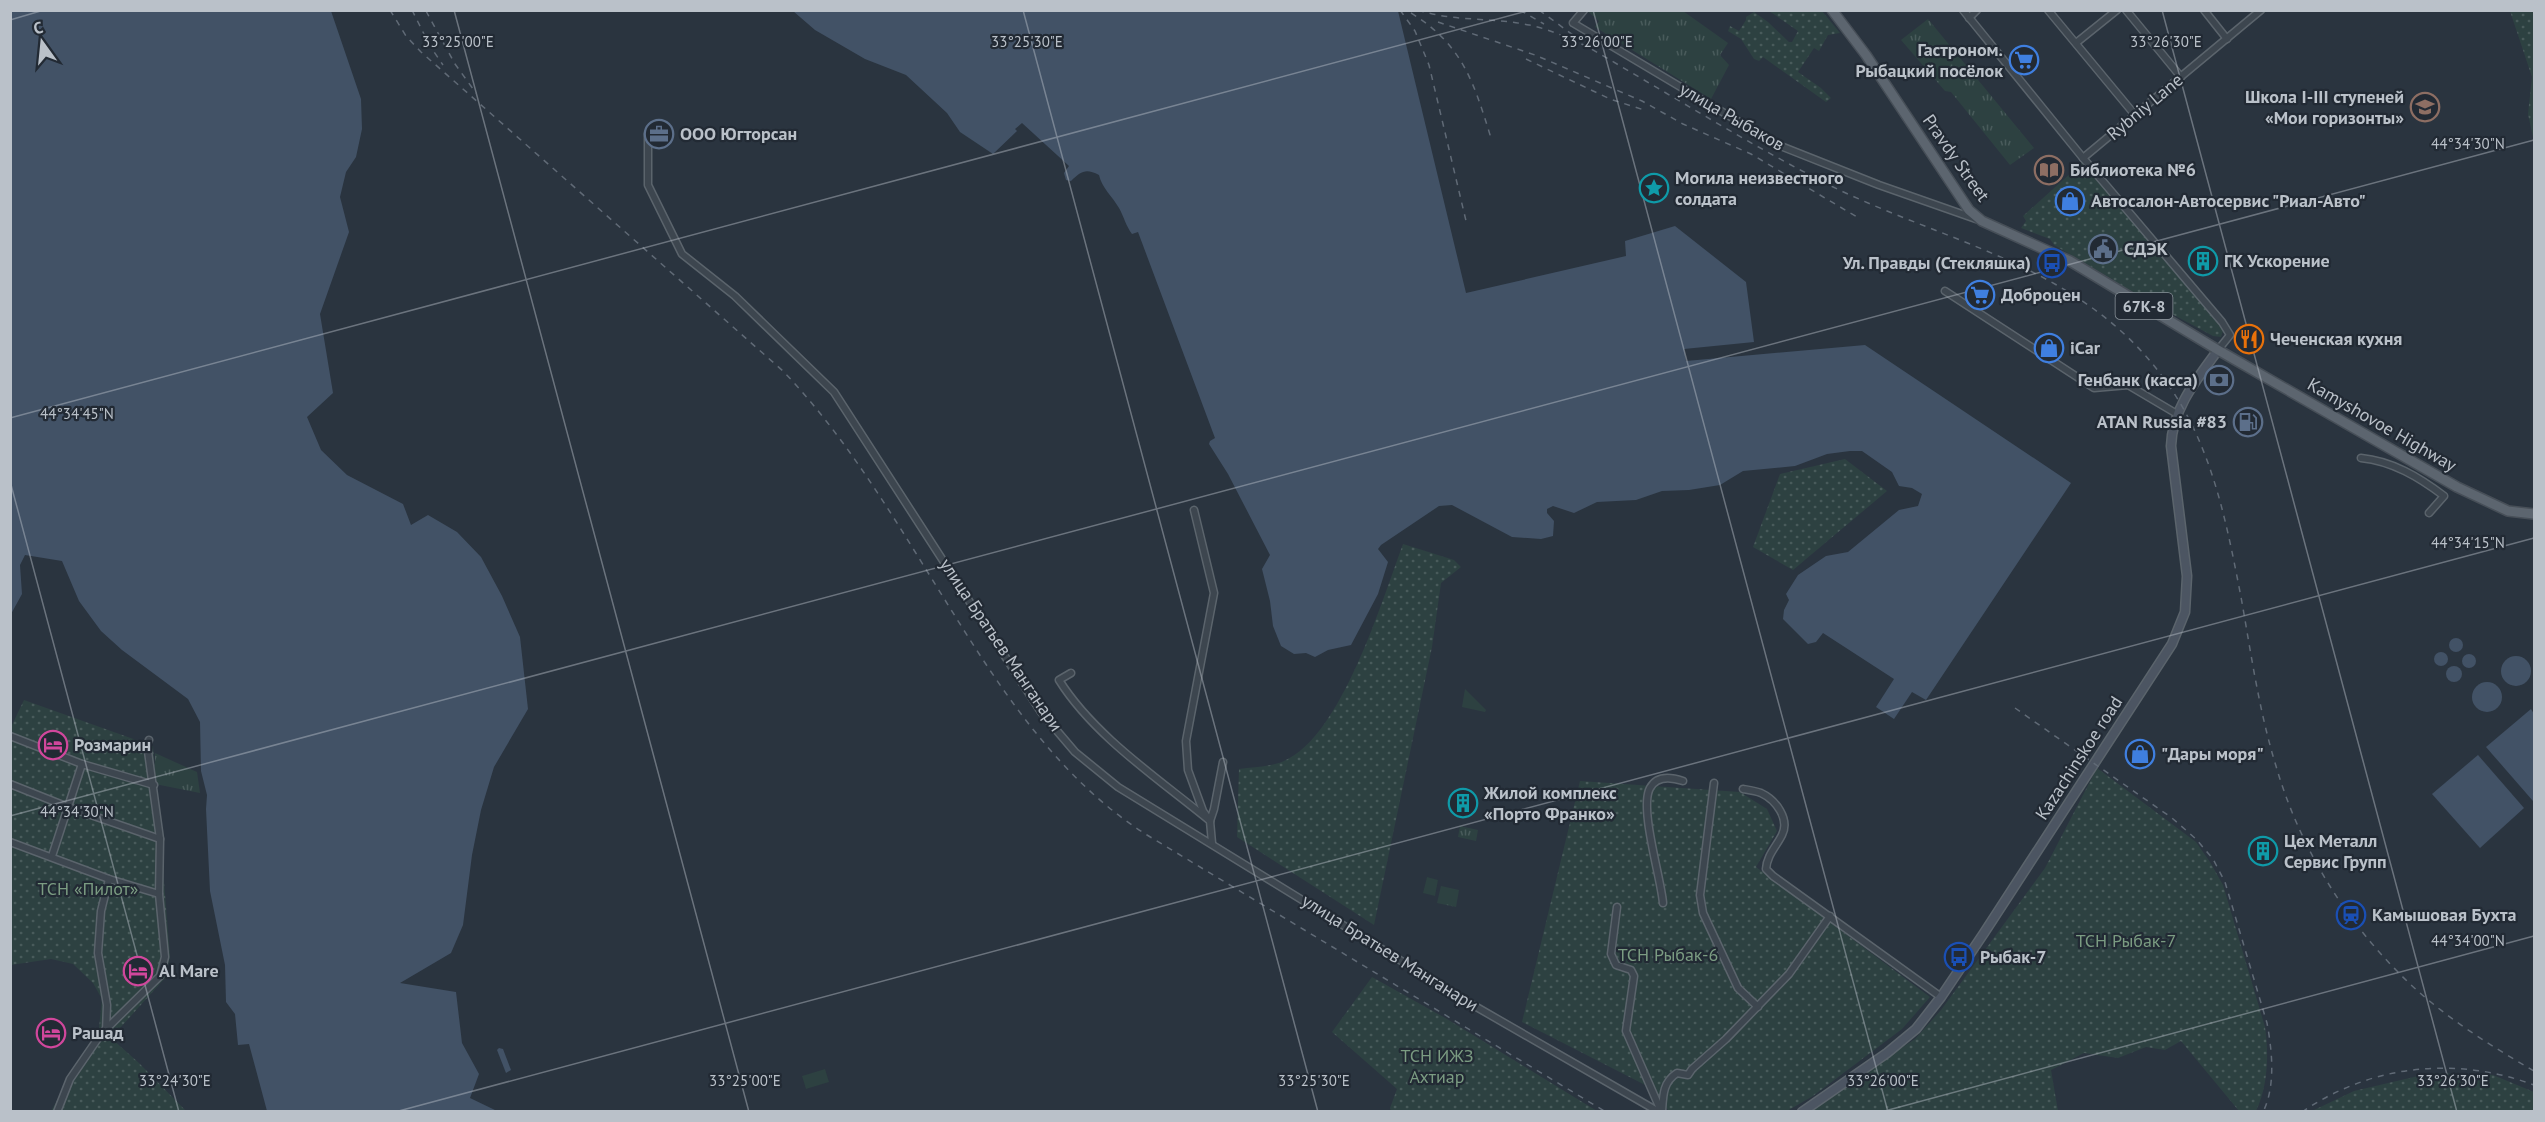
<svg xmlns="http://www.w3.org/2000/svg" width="2545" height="1122" viewBox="0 0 2545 1122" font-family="'PT Sans',sans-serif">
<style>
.grass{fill:url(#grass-dots)}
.park{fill:url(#park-tufts)}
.pitch{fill:#2d4141}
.water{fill:#425266}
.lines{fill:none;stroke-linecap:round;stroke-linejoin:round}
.minor-casing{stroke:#5b646c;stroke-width:9}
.secondary-casing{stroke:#5b646c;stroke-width:11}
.primary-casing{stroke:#474f58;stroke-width:12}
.minor{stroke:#3d464f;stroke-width:6}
.secondary{stroke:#4c5562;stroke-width:8}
.primary{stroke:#5c656f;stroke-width:9}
.rail{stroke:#606a76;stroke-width:1.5;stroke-dasharray:6 6;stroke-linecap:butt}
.ticks{fill:none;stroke:#bac1c9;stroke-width:1.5;stroke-opacity:0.45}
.labels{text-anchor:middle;stroke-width:4.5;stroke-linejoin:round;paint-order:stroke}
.shield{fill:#222a34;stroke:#8c949c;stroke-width:1.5}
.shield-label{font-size:16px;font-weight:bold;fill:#bac1c9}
.poi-label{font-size:18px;font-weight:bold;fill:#bac1c9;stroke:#222a34;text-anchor:start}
.street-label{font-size:18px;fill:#bac1c9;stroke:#222a34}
.park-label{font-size:18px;fill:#7b9c82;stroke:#222a34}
.ticks-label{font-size:15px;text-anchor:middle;fill:#bac1c9;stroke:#222a34;stroke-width:4.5;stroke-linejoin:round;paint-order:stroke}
</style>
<defs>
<pattern id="grass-dots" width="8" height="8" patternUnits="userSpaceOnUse" patternTransform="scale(1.5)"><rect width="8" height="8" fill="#2d4141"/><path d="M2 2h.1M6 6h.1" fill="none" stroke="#495b5b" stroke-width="1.8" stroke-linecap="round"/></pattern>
<pattern id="park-tufts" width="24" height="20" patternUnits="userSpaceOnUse" patternTransform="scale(1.5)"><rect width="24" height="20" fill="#2d4141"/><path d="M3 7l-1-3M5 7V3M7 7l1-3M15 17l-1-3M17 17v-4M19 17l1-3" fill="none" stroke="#495b5b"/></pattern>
</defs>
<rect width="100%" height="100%" fill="#2a343f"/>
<!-- grass -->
<g class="grass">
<path d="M1769,11H1822L1840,33L1828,35L1819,51L1814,48L1798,72L1821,88L1831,98L1826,102L1763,57L1759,61L1754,59L1741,39L1728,31L1730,26L1739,31L1746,20V17L1754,12L1768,22L1789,42H1792L1798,31Z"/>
<path d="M2510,11H2534V142L2528,114L2532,77Z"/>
<path d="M2083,162L2217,321L2223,331L2221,337L2213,336L2127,290L2112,279L2054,245L2050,239L2021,228L2026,221L2023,216Z"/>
<path d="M1845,459L1887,491L1793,570L1753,547L1780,474Z"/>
<path d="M1403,544L1454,560L1461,567L1441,583L1432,647L1374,925L1237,837L1239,769C1253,767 1271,767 1284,761C1342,736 1382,600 1403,544Z"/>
<path d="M24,700L153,746L170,956L166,977L111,1038L139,1063L186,1111H51L99,1028L102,999L93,983L73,964L51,959L11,965L10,729Z"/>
<path d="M2097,768L2196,842L2210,862L2223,885L2265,1027C2269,1054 2268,1086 2256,1111H2239L2181,1041L2165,1050L2146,1047L2118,1058L2084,1053L2051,1070L2058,1111L1804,1112L1915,1039L1941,1010L2045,868Z"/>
<path d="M1580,781L1740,792L1767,809L1777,831L1756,867L1930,997L1902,1029L1813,1096L1787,1111H1669L1651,1088L1522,1022Z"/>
<path d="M1372,977L1447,1019L1597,1111H1391L1390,1108L1397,1089L1332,1032Z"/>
<path d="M2431,1073L2493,1075L2534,1092V1111H2312L2354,1091Z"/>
</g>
<!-- park -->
<g class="park">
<path d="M1587,11H1683L1728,43L1720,55L1729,65L1711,99L1595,27L1599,21Z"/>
<path d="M1928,19L2034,148L2010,165L1951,92L1945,91L1901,40Z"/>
<path d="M1465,689L1486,710L1485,712L1462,707Z"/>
<path d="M155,753L197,772L200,793L155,784Z"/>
<path d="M1460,826L1478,830L1476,841L1458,837Z"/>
<path d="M1441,886L1459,890L1456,907L1437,903Z"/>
</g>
<!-- pitch -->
<g class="pitch">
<path d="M1427,877L1438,880L1435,896L1423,893Z"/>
<path d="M825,1069L829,1082L806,1089L802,1076Z"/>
</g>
<!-- water -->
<g class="water">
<path d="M11,10L331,11L361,99L362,129L356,157L346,172L340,197L349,232L320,314L333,393L307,417L321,450L347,475L403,504L411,525L428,515L457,532L481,557L502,596L520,637L528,709L494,767L481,810L472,855L463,925L451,953L400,983L456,992L462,1043L479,1074L470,1098L497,1111H267L249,1044L238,1045L235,1014L226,1002L225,965L210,891L206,809L207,795L201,771L200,722L188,699L122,650L101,631L79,601L62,561L25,555L20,565L22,594L11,614Z"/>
<path d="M793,11H1398L1466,293L1626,256L1625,241L1675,226L1746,282L1754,342L1684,349L1686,361L1865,345L2071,483L1926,700L1912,692L1894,719L1876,707L1894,679L1823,633L1816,642L1808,644L1783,619L1784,610L1789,600L1786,594L1798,575L1826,556L1848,552L1899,510L1918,506L1922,494L1912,488L1899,486L1892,472L1862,451H1850L1827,454L1795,466L1743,471L1720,485L1689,490L1662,491L1636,500L1597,502L1574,513L1553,506L1547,509V513L1554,521L1553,536L1541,539L1512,537L1452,505L1439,506L1381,545L1378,549L1388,562L1378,594L1351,645L1328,650L1315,657L1306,653L1294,654L1281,646L1273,626L1270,601L1262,569L1270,555L1228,474L1209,444L1210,441L1215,438L1138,232L1132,234C1126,226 1124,217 1119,208C1112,196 1102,188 1099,175C1086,168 1081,171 1071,181L1066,180L1064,173L1069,166L1022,123L1015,129L1017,131L993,154L960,132L947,113L906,75L865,59L815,30Z"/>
<circle cx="2456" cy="645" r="7"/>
<circle cx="2441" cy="659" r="7"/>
<circle cx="2469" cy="661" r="7"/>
<circle cx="2516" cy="671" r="15"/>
<circle cx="2454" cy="674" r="8"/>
<circle cx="2487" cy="697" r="15"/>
<path d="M2531,709L2534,714V799L2533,801L2486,747Z"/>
<path d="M2478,755L2524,808L2480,848L2432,794Z"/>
<path d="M499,1048L503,1049L511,1070L506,1073L497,1050Z"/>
</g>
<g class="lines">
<!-- minor casing -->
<g class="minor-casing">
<g id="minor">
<path d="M1584,10L1573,23L1778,145L1879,185L1976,219"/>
<path d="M1963,10L2083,158L2222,322L2230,335L2218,350"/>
<path d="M2048,10L2135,115"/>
<path d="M2126,10L2181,77"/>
<path d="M2204,10L2227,39"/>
<path d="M1969,18L1977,10"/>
<path d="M2076,43L2117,10"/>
<path d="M648,134V185L682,254L735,296L834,392L1041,712L1075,752L1118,787L1473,1005L1659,1112"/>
<path d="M2083,158L2261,10"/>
<path d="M1945,291L2094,388L2128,385L2177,414"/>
<path d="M2361,458C2392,461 2419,477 2444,496L2429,513"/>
<path d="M1194,510L1214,593L1186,741L1188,770L1203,811L1210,821"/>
<path d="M1071,673L1059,680C1094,736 1159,779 1210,821L1212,843"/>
<path d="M10,736L82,764L154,785"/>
<path d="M1714,783L1700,895L1703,913L1738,988L1758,1007"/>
<path d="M10,784L68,807L160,839"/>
<path d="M1743,789C1749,790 1756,791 1761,793C1776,800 1790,819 1782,835C1776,847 1767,855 1766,869L1773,876L1941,997"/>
<path d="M1210,821L1214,809L1223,762"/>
<path d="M10,842L109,879L159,894"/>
<path d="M52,856L82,764"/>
<path d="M1663,903C1661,878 1639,808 1650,788C1657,775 1671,777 1683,781"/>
<path d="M1617,907L1611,954L1616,965L1631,970L1634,976L1626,1031L1661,1111"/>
<path d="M106,1031L107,1005L98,953L101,911L109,879"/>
<path d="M57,1112L70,1079L101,1034L160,976L165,957L159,894L160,839L147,744L149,740"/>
<path d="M1662,1112C1663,1095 1663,1082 1677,1073L1688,1075L1692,1069L1726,1039L1789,974L1830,916"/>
</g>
</g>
<!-- secondary casing -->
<g class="secondary-casing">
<path id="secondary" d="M1802,1112L1887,1053L1916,1029L1941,997L1984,933L2172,644L2185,612L2187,576L2171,446C2172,409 2197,379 2218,350"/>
</g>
<!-- primary casing -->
<g class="primary-casing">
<path id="primary" d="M1832,10L1866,55L1969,210L1982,221L2070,261L2218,350L2457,487L2508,511L2534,514"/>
</g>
<!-- minor -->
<use href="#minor" class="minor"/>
<!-- secondary -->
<use href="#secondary" class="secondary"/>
<!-- primary -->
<use href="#primary" class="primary"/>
<!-- rail -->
<g class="rail">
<path d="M390,10L406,36L421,52L783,371C848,439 895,520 945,600C999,687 1058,779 1147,835L1606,1112"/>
<path d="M412,10L430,46L443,65"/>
<path d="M1400,10L1415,31L1429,65L1467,225"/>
<path d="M1418,10C1454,22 1492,17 1529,25C1549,29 1568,38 1586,46C1666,92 1745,142 1827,184C1947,244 2081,264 2165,380C2212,445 2226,520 2241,597C2251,653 2259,711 2276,766C2298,842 2340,913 2396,970C2435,1011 2486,1043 2534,1071"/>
<path d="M1520,10L1544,24"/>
<path d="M1539,10L1573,35"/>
<path d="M426,11L455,64L476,93"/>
<path d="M1411,13C1463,45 1474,83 1491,138"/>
<path d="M1438,22L1535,55L1642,101L1683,124L1751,154L1857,217"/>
<path d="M1526,59L1610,99L1644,110"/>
<path d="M2015,708L2172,818L2196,839L2213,859L2225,882L2267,1023C2272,1050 2276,1086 2263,1112"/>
<path d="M2302,1112C2372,1064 2457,1056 2534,1085"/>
</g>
</g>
<!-- ticks -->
<path class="ticks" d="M454,10L749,1112M1023,10L1318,1112M1593,10L1888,1112M2162,10L2457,1112M10,20L44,10M10,418L1531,10M10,481L179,1112M10,816L2534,140M395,1112L2534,538M1881,1112L2534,936"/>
<!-- icons -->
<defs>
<g id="supermarket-ring" transform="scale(1.5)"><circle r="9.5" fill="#222a34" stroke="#3f7fe0" stroke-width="1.5"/><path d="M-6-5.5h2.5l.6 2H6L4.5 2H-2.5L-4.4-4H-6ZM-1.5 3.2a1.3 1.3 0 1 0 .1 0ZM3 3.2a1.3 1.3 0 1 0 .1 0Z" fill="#3f7fe0"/></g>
<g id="school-ring" transform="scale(1.5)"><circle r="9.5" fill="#222a34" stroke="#8d6e63" stroke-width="1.5"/><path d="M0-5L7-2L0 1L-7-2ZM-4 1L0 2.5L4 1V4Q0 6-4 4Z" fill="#8d6e63"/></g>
<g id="office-ring" transform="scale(1.5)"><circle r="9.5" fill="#222a34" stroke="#5c6f8a" stroke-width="1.5"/><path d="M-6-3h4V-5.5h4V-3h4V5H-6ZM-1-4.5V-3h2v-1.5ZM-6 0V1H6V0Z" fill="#5c6f8a"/></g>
<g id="library-ring" transform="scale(1.5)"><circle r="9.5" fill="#222a34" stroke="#8d6e63" stroke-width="1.5"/><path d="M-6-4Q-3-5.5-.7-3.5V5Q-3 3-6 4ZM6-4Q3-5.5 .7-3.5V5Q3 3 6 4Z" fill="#8d6e63"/></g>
<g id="sight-ring" transform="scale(1.5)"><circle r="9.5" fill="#222a34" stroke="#0f9aa8" stroke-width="1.5"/><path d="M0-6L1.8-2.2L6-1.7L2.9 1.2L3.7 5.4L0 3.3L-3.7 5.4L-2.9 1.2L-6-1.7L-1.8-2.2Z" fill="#0f9aa8"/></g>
<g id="shop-ring" transform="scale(1.5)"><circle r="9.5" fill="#222a34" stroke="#3f7fe0" stroke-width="1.5"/><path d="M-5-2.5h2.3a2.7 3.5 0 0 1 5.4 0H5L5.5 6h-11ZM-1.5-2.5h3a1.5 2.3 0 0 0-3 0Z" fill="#3f7fe0"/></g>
<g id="civic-ring" transform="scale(1.5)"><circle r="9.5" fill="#222a34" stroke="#5c6f8a" stroke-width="1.5"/><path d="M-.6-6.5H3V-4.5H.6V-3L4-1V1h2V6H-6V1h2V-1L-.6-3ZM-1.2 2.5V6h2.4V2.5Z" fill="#5c6f8a"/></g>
<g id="building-ring" transform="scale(1.5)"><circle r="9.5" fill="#222a34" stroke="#0f9aa8" stroke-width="1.5"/><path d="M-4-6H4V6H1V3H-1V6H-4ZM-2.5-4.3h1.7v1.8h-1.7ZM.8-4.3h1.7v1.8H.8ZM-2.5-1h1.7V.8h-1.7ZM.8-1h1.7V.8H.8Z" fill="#0f9aa8"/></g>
<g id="bus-ring" transform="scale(1.5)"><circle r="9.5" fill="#222a34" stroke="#1a4fb4" stroke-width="1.5"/><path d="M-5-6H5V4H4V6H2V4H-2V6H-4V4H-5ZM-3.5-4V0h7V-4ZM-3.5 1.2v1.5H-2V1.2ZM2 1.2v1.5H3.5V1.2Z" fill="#1a4fb4"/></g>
<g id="restaurant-ring" transform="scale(1.5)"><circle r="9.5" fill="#222a34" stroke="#e8710a" stroke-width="1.5"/><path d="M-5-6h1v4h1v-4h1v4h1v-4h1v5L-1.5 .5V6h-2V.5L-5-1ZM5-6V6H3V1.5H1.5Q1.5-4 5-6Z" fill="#e8710a"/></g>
<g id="bank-ring" transform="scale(1.5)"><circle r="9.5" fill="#222a34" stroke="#5c6f8a" stroke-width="1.5"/><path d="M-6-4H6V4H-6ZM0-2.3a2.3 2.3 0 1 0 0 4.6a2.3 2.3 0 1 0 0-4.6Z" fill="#5c6f8a"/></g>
<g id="fuel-ring" transform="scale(1.5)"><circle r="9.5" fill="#222a34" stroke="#5c6f8a" stroke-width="1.5"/><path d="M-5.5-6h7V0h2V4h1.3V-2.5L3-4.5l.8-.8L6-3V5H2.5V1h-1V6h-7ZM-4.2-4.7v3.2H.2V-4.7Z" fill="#5c6f8a"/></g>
<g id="hotel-ring" transform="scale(1.5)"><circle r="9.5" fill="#222a34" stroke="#d1479c" stroke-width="1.5"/><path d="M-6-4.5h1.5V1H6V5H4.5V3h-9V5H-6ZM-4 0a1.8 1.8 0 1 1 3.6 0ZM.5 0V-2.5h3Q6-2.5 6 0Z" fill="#d1479c"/></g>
<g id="station-ring" transform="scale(1.5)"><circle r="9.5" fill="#222a34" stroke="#1a4fb4" stroke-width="1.5"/><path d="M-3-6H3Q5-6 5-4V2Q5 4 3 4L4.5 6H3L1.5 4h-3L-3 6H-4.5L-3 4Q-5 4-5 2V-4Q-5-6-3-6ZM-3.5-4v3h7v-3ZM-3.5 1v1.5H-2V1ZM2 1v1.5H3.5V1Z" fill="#1a4fb4"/></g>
</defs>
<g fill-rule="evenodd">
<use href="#supermarket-ring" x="2024" y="60"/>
<use href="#school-ring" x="2425" y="107"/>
<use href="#office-ring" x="659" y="134"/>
<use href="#library-ring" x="2049" y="170"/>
<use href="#sight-ring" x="1654" y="188"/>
<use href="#shop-ring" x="2070" y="201"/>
<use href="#civic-ring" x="2103" y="249"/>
<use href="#building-ring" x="2203" y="261"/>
<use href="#bus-ring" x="2052" y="263"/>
<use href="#supermarket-ring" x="1980" y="295"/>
<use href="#restaurant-ring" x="2249" y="339"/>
<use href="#shop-ring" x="2049" y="348"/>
<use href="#bank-ring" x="2219" y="380"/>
<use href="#fuel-ring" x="2248" y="422"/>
<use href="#hotel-ring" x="53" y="745"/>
<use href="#shop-ring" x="2140" y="754"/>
<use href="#building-ring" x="1463" y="803"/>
<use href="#building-ring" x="2263" y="851"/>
<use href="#station-ring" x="2351" y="915"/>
<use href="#bus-ring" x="1959" y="957"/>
<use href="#hotel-ring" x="138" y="971"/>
<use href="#hotel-ring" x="51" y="1033"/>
</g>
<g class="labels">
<!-- shield labels -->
<rect class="shield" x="2115.5" y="293" width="57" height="26" rx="4.5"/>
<g class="shield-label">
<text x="2144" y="312">67К-8</text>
</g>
<!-- poi labels -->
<g class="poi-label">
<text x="2003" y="56" text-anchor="end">Гастроном.<tspan x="2003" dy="21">Рыбацкий посёлок</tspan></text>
<text x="2404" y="103" text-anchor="end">Школа I-III ступеней<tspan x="2404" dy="21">«Мои горизонты»</tspan></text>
<text x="680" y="140">ООО Югторсан</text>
<text x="2070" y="176">Библиотека №6</text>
<text x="1675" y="184">Могила неизвестного<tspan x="1675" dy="21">солдата</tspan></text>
<text x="2091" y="207">Автосалон-Автосервис "Риал-Авто"</text>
<text x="2124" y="255">СДЭК</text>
<text x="2224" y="267">ГК Ускорение</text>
<text x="2031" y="269" text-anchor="end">Ул. Правды (Стекляшка)</text>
<text x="2001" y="301">Доброцен</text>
<text x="2270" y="345">Чеченская кухня</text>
<text x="2070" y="354">iCar</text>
<text x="2198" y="386" text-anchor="end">Генбанк (касса)</text>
<text x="2227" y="428" text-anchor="end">ATAN Russia #83</text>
<text x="74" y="751">Розмарин</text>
<text x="2161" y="760">"Дары моря"</text>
<text x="1484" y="799">Жилой комплекс<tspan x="1484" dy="21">«Порто Франко»</tspan></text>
<text x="2284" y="847">Цех Металл<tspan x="2284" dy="21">Сервис Групп</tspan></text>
<text x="2372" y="921">Камышовая Бухта</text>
<text x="1980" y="963">Рыбак-7</text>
<text x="159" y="977">Al Mare</text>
<text x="72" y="1039">Рашад</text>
</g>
<!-- street labels -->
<g class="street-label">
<text transform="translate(2145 107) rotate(-40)" y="6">Rybniy Lane</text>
<text transform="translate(1732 117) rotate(30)" y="6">улица Рыбаков</text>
<text transform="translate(1956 158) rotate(55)" y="6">Pravdy Street</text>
<text transform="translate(2382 425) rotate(30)" y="6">Kamyshovoe Highway</text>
<text transform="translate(1001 645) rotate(56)" y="6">улица Братьев Манганари</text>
<text transform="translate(2079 758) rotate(-57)" y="6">Kazachinskoe road</text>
<text transform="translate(1390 953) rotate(32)" y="6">улица Братьев Манганари</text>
</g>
<!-- park labels -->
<g class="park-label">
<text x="88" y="895">ТСН «Пилот»</text>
<text x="2126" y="947">ТСН Рыбак-7</text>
<text x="1668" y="961">ТСН Рыбак-6</text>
<text x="1437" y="1062">ТСН ИЖЗ<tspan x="1437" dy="21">Ахтиар</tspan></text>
</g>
</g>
<g class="ticks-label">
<text x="458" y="47">33°25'00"E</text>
<text x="1027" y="47">33°25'30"E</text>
<text x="1597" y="47">33°26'00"E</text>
<text x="2166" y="47">33°26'30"E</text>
<text x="2468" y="149">44°34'30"N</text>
<text x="77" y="419">44°34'45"N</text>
<text x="2468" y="548">44°34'15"N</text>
<text x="77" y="817">44°34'30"N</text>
<text x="2468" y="946">44°34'00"N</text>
<text x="175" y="1086">33°24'30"E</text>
<text x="745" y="1086">33°25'00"E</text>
<text x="1314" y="1086">33°25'30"E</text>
<text x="1883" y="1086">33°26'00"E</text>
<text x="2453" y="1086">33°26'30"E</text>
</g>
<!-- border -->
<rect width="2545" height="1122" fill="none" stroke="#bac1c9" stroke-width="24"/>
<!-- north arrow -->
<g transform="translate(42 42) rotate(345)" stroke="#222a34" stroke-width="4.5" paint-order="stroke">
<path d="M0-4.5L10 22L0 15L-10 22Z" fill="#bac1c9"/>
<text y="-9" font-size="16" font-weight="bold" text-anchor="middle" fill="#bac1c9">С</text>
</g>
</svg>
